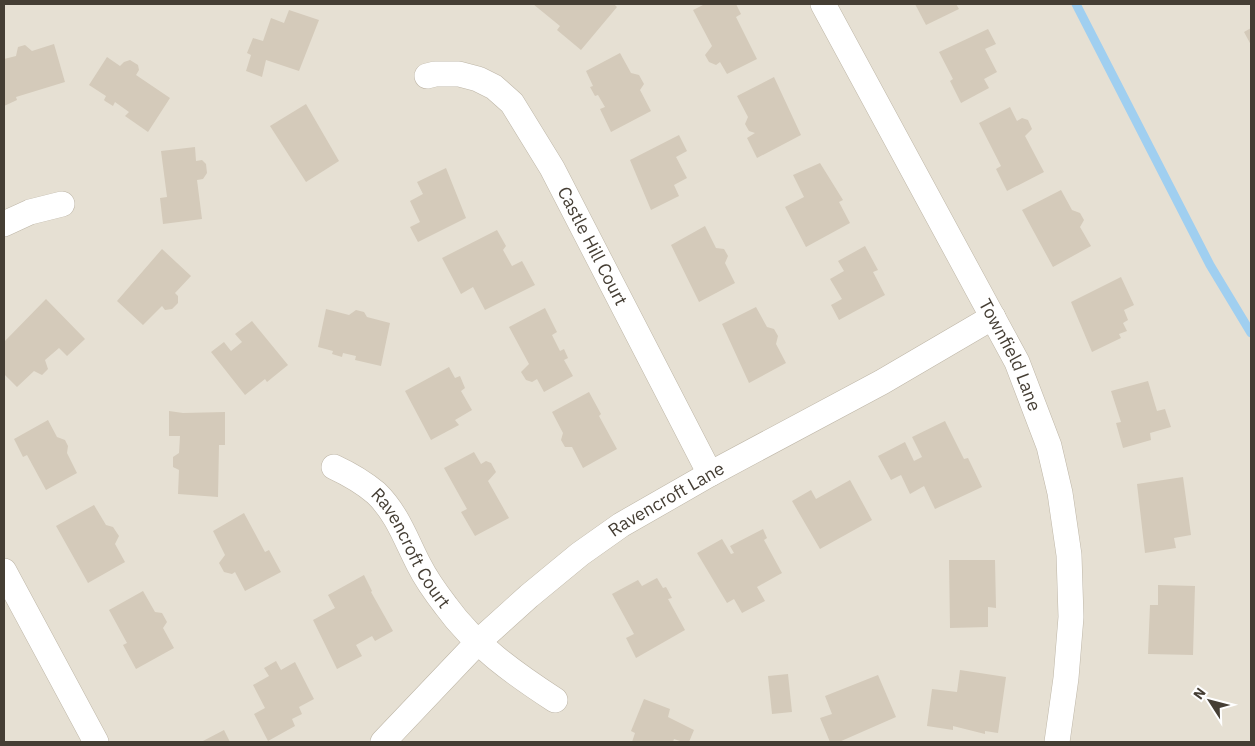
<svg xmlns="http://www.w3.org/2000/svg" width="1255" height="746" viewBox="0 0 1255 746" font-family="'IBM Plex Sans',sans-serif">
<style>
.residential{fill:#e6e0d3}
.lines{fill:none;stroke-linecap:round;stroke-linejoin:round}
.stream{stroke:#a0cff0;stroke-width:9}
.building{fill:#d4caba}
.minor-casing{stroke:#beb6a7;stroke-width:26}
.minor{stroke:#fff;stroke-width:25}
.labels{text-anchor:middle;stroke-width:4;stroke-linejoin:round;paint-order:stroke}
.street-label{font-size:18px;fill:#453e34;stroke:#fff}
</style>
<rect width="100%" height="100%" fill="#f2eee5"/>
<!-- residential -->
<rect class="residential" x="4" y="4" width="1247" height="738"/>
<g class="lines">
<!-- stream -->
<path class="stream" d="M1076,4L1210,265L1251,333"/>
</g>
<!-- building -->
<g class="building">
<path d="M533,4H614L617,7L581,50L557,30L560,26Z"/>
<path d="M705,4H736L741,14L736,17L757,59L727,74L720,62L716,65L709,62L705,55L712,46L693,10Z"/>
<path d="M915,4H956L959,9L926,25Z"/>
<path d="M289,10L319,20L299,71L266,60L262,77L246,71L251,55L247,53L253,38L263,41L271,18L284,23Z"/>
<path d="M1251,28V45L1244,32Z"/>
<path d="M988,29L996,44L985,49L997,72L984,79L989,88L961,103L950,81L953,79L939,52Z"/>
<path d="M54,44L65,82L16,97L17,100L4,106V59L16,56L18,47L25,45L32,51Z"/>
<path d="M620,53L631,73L639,75L644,84L640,90L651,111L611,132L600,109L605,107L598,95L595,96L590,87L593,86L586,71Z"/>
<path d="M107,57L120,66L124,62L130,60L138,65L139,70L136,75L170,98L148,132L125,116L129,112L115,102L113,106L105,101L104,100L106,96L89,85Z"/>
<path d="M774,77L801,135L757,158L747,138L755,133L749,131L745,124L748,117L737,96Z"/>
<path d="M306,104L339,161L306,182L270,126Z"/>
<path d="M1010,107L1017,121L1022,118L1028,120L1032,129L1025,136L1044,172L1007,191L996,169L1001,166L979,123Z"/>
<path d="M679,135L687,151L676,157L687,178L674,185L679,196L651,210L630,160Z"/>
<path d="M195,147L196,161L202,160L206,164L207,173L203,179L197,180L202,219L163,224L160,198L167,197L161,151Z"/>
<path d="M820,163L843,200L839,202L850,223L806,247L785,207L804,197L793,175Z"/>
<path d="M446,168L466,218L418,242L410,227L420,222L410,201L423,194L417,182Z"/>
<path d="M1061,190L1072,210L1080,213L1084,220L1080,227L1091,246L1053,267L1022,210Z"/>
<path d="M705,226L716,248L724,249L728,256L725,263L735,283L699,302L671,245Z"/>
<path d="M497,230L506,246L503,250L512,266L522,261L535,285L485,310L473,287L461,294L442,258Z"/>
<path d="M865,246L878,270L873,272L885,295L839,320L831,305L842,299L830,279L844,271L838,261Z"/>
<path d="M162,249L191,276L175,293L178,296V303L172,309L165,310L162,306L143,325L117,301Z"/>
<path d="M1121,277L1134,305L1124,310L1128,320L1123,323L1127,331L1119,334L1121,338L1092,352L1071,302Z"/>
<path d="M46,299L85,339L67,356L59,348L45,360L48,369L42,375L34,371L17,387L4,374V342Z"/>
<path d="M756,307L767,327L774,329L778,336L776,344L786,363L749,383L722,324Z"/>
<path d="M545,308L557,332L552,335L560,351L564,349L568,358L564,360L573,376L544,392L537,379L532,382L526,380L521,372L529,364L509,327Z"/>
<path d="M326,309L349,315L356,310L364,312L367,317L390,323L381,366L355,360L356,356L343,353L342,357L332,354L333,351L318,347Z"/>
<path d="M252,321L288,365L267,382L265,379L245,395L211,352L224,342L231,351L242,342L235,334Z"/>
<path d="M449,367L455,378L460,376L465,388L461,391L472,410L455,420L459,425L431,440L405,391Z"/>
<path d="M1148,381L1157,411L1165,409L1171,427L1150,433L1151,440L1123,448L1116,423L1121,422L1111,391Z"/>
<path d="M589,392L601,414L599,416L617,449L583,468L572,447H565L561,440L563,433L552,412Z"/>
<path d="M169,411L183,413L225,412V445H219L218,497L178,494L179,470L173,467V457L179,453L180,436H169Z"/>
<path d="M48,420L57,437L65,440L68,446L67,453L77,473L46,490L27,455L23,457L14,439Z"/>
<path d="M945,421L964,459L968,458L982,487L935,509L924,486L910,494L901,475L891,480L878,456L905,442L914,461L922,457L912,437Z"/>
<path d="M474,452L481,464L486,461L491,463L496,472L488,481L509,518L475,536L461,512L467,509L444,468Z"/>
<path d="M1183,477L1191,535L1174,538L1176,548L1145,553L1137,484Z"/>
<path d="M850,480L872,520L820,549L792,501L811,490L816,499Z"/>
<path d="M94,505L106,525L113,527L119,536L115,544L125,562L88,583L56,526Z"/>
<path d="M244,513L265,552L269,550L281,572L245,591L235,572L232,574L224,572L219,563L225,555L213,531Z"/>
<path d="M763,529L767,538L764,540L782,573L757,587L765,601L742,613L734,599L727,603L697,553L722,539L731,554L734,553L730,546Z"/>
<path d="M949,560H995L996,608L988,607V627L950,628Z"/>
<path d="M364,575L372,591L371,592L393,631L375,641L372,636L356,645L362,656L337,669L313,620L335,608L328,595Z"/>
<path d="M657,578L663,588L666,587L672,598L668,599L685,630L636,658L626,638L634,634L612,594L638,580L642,586Z"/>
<path d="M1158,585L1195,586L1193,655L1148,654L1150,605H1158Z"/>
<path d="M143,591L155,612L162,613L167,622L163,628L174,648L136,669L123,645L127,643L109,610Z"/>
<path d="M276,661L281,670L295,662L314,699L299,707L302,714L292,719L295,726L268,741L254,714L265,708L253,685L269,676L264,668Z"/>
<path d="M960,670L1006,677L998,733L985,731V734L953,726V730L927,726L932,689L957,692Z"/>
<path d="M788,674L792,712L772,714L768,676Z"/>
<path d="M878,675L896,717L839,742H830L820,718L832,714L825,696Z"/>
<path d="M644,699L670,709L668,717L694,730L689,742H683L674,739L673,742H632L635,733L631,731Z"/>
<path d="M224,730L230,742H201Z"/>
</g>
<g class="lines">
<!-- minor casing -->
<g class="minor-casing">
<g id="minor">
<path id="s1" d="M823,4L1017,362L1049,446L1060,493L1069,555L1071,617L1066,678L1057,742"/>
<path id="s2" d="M427,76L435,74H459L478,79L494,87L512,103L552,168L710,474"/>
<path d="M4,224L30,212L62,204"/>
<path id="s3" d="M334,467C349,474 363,482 376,493C397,513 406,540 419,565C426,579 436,593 446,606C474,645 515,674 555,700"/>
<path d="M4,571L96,742"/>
<path id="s4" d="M383,742L478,642L529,596L580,554L621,525L710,474L882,382L993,317"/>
</g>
</g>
<!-- minor -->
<use href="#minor" class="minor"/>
</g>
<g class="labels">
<!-- street labels -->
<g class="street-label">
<text dy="6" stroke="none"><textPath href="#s2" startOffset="258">Castle Hill Court</textPath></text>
<text dy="6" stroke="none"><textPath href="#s1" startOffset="398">Townfield Lane</textPath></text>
<text dy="6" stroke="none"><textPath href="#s4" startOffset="375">Ravencroft Lane</textPath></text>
<text dy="6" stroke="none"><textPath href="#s3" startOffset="115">Ravencroft Court</textPath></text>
</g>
</g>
<!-- border -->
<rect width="1255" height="746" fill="none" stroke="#453e34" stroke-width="10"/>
<!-- north arrow -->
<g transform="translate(1210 701) rotate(306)" stroke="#ffffff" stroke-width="4" paint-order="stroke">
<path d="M0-4L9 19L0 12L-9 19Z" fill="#453e34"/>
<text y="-8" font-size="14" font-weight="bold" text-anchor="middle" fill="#453e34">N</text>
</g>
</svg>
